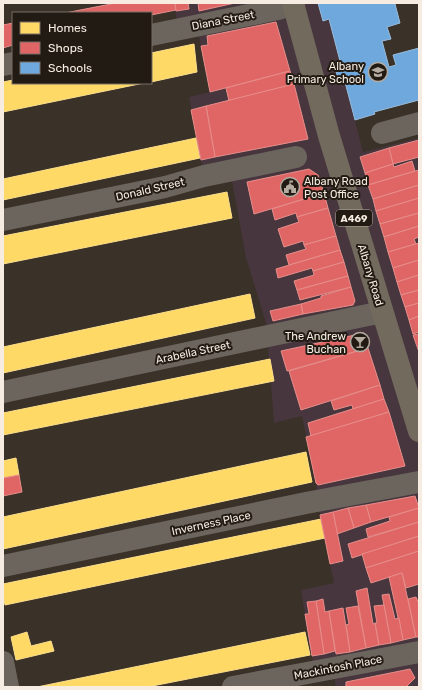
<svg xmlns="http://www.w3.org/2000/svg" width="422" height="690" viewBox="0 0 422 690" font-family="Rubik,sans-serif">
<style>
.commercial{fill:#47363d}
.homes{fill:#ffd966;stroke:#fcdf8b}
.shops{fill:#e06666;stroke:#e78e8b}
.schools{fill:#6fa8dc;stroke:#98bcde}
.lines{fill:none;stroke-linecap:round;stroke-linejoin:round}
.minor{stroke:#6b655e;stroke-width:22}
.major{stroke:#736a5e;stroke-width:22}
.labels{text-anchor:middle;stroke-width:4;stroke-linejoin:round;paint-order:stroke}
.shield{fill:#221b13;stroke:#b6ada4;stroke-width:1}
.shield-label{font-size:10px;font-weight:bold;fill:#f6ece2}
.street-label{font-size:11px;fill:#f6ece2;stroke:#221b13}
.poi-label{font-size:11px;fill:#f6ece2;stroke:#221b13;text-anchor:end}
</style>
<rect width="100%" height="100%" fill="#3a3128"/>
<!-- commercial -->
<path class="commercial" d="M174,3H318L323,21L329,19L340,61L334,63L339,83L345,82L363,152L419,138V687H336L333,671L315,674L301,590L334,583L320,515L316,483L302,416L274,423L266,323L246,258L230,170L204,176L201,160L189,97L210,92L201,46L196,26L178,29Z"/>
<!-- homes -->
<g class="homes">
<path d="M194,44L197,72L151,82V53Z"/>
<path d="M13,80V83H144L3,112V82Z"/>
<path d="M196,138L200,158L3,200V179Z"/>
<path d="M227,192L232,218L3,264V236Z"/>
<path d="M250,294L255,318L3,373V347Z"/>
<path d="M270,359L274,381L3,435V413Z"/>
<path d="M306,452L312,482L3,549V517Z"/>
<path d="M16,458L19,475L3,478V461Z"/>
<path d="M321,519L325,538L5,605L3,595V584Z"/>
<path d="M27,632L31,646L51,641L54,651L16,660L11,637Z"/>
<path d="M305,632L310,655L147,687H37Z"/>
</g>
<!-- shops -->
<g class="shops">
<path d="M116,3H175L176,10L151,15V13H65Z"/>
<path d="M175,3H188L189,9L176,11Z"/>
<path d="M198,3H235L199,11Z"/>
<path d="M276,22L290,71L210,92L201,46L208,45L207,36Z"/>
<path d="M13,23V45L3,48V25Z"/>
<path d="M290,71L294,84L229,101L226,88Z"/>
<path d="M294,84L308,139L215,157L206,106Z"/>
<path d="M206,106L215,157L201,160L191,110Z"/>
<path d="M419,140V157L393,164L389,148Z"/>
<path d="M389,148L393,164L365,173L360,157Z"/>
<path d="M412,161L415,171L368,185L365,173L393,164L394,167Z"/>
<path d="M309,169L318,175L324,193L254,214L247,182Z"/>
<path d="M419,170V180L418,181L419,185L373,199L368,185Z"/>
<path d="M419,185V198L376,211L373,199Z"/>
<path d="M324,193L328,208L297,217L296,213L275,220L272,209Z"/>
<path d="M419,198V213L380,224L376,211Z"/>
<path d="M328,208L336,236L304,245L303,241L284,247L278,229L299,222L297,217Z"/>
<path d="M419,213V226L384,237L380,224Z"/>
<path d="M419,226V237L414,239L416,244L388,252L384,237Z"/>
<path d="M336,236L340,250L289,265L286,255L306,249L304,245Z"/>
<path d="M419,243V260L393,268L388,252Z"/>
<path d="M340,250L344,262L313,271L312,268L278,278L276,269Z"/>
<path d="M419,260V275L397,282L393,268Z"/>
<path d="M344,262L348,276L297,290L294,281L314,275L313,271Z"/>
<path d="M419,275V290L401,295L397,282Z"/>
<path d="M348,276L351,287L300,300L297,290Z"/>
<path d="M351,287L355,301L353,305L303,314L301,304L321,298V296Z"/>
<path d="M419,290V303L405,307L401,295Z"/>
<path d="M419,303V316L409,320L405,307Z"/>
<path d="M301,304L303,314L273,321L270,311Z"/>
<path d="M419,316V332L413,334L409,320Z"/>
<path d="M364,333L368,348L287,371L281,351Z"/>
<path d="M419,334V352L413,335Z"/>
<path d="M368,348L380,385L301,410L289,371Z"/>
<path d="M380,385L384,399L353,409L352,405L334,410L331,401Z"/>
<path d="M384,399L389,412L311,436L308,423Z"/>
<path d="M389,412L405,466L318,485L316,483L306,437Z"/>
<path d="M19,475L22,492L3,496V478Z"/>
<path d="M415,496L419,508L371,522L366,505Z"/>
<path d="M366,505L371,522L354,528L348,508Z"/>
<path d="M348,508L354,528L337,534L333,512Z"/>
<path d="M419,508V522L368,537L366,529L390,521L389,517Z"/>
<path d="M333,512L343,561L330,564L320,515Z"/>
<path d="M419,522V536L352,558L348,544Z"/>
<path d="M419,536V551L366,568L362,554Z"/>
<path d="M419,551V584L406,588L402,573L371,583L366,568Z"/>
<path d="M402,573L416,637L403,640L389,577Z"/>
<path d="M367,588L373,624L375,623L379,645L366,648L356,591Z"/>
<path d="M389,594L395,619L399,618L403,640L391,643L382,595Z"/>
<path d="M416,597L419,604V637H416L408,599Z"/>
<path d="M323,599L325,612L329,611L335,651L324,654L316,601Z"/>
<path d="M316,601L324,654L312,656L305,614H309L307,602Z"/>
<path d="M384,605L391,643L379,645L375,623H377L374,606Z"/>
<path d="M358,606L366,648L350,652L346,625L349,624L346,608Z"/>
<path d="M343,608L350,652L336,654L329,611Z"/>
<path d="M410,669L415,678L406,687H343L346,686V682Z"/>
</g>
<!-- schools -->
<path class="schools" d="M318,3H397L395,4L400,23L387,27L391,39L382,41L389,67L396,65L393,55L419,48V100L374,112L375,114L355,120L345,82L339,83L334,63L340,61L329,19L323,21Z"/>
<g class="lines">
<!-- minor -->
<g class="minor">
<path d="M151,35L278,9L294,4"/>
<path d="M3,65L13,63"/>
<path d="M382,133L419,123"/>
<path d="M3,220L165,187L204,176L296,157"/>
<path d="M3,392L382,312"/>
<path d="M3,566L306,503L419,482"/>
<path d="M3,662L8,687"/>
<path d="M233,687L419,652"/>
</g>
<!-- major -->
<path class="major" d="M293,3L329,136L419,431"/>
</g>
<!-- icons -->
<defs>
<g id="school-ring" transform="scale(1)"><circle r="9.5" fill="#221b13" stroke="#b4aba1" stroke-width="1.5"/><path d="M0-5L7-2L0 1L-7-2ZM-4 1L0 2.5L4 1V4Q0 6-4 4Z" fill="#b4aba1"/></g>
<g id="civic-ring" transform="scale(1)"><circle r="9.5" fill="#221b13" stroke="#b4aba1" stroke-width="1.5"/><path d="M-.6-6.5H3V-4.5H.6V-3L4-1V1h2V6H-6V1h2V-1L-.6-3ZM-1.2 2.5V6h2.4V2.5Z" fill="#b4aba1"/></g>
<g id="bar-ring" transform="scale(1)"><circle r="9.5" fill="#221b13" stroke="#b4aba1" stroke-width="1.5"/><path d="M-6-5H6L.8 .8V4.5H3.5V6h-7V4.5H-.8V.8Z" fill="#b4aba1"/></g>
</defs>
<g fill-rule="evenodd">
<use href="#school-ring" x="378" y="72"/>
<use href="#civic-ring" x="290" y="187"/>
<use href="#bar-ring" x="360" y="342"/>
</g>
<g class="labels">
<!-- shield labels -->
<rect class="shield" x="336" y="210" width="36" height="16" rx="3"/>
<g class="shield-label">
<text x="354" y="222">A469</text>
</g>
<!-- street labels -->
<g class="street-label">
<text transform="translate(223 20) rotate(-11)" y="4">Diana Street</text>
<text transform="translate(150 189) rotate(-13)" y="4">Donald Street</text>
<text transform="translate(371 275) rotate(73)" y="4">Albany Road</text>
<text transform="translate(193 352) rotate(-12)" y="4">Arabella Street</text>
<text transform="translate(211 523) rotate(-12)" y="4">Inverness Place</text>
<text transform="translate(338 667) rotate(-11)" y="4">Mackintosh Place</text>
</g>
<!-- poi labels -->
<g class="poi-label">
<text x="364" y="70">Albany<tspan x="364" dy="13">Primary School</tspan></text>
<text x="304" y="185" text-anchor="start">Albany Road<tspan x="304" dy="13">Post Office</tspan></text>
<text x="346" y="340">The Andrew<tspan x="346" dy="13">Buchan</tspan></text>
</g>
</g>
<!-- border -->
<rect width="422" height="690" fill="none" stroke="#f6ece2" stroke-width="8"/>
<!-- legend -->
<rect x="12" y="12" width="140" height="72" fill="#221b13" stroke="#776f66"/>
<rect x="20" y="22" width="20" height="12" fill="#ffd966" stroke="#776f66"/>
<text x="48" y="32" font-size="12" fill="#f6ece2">Homes</text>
<rect x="20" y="42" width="20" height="12" fill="#e06666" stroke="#776f66"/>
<text x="48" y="52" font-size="12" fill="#f6ece2">Shops</text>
<rect x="20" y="62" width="20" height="12" fill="#6fa8dc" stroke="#776f66"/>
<text x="48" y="72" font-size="12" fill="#f6ece2">Schools</text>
</svg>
